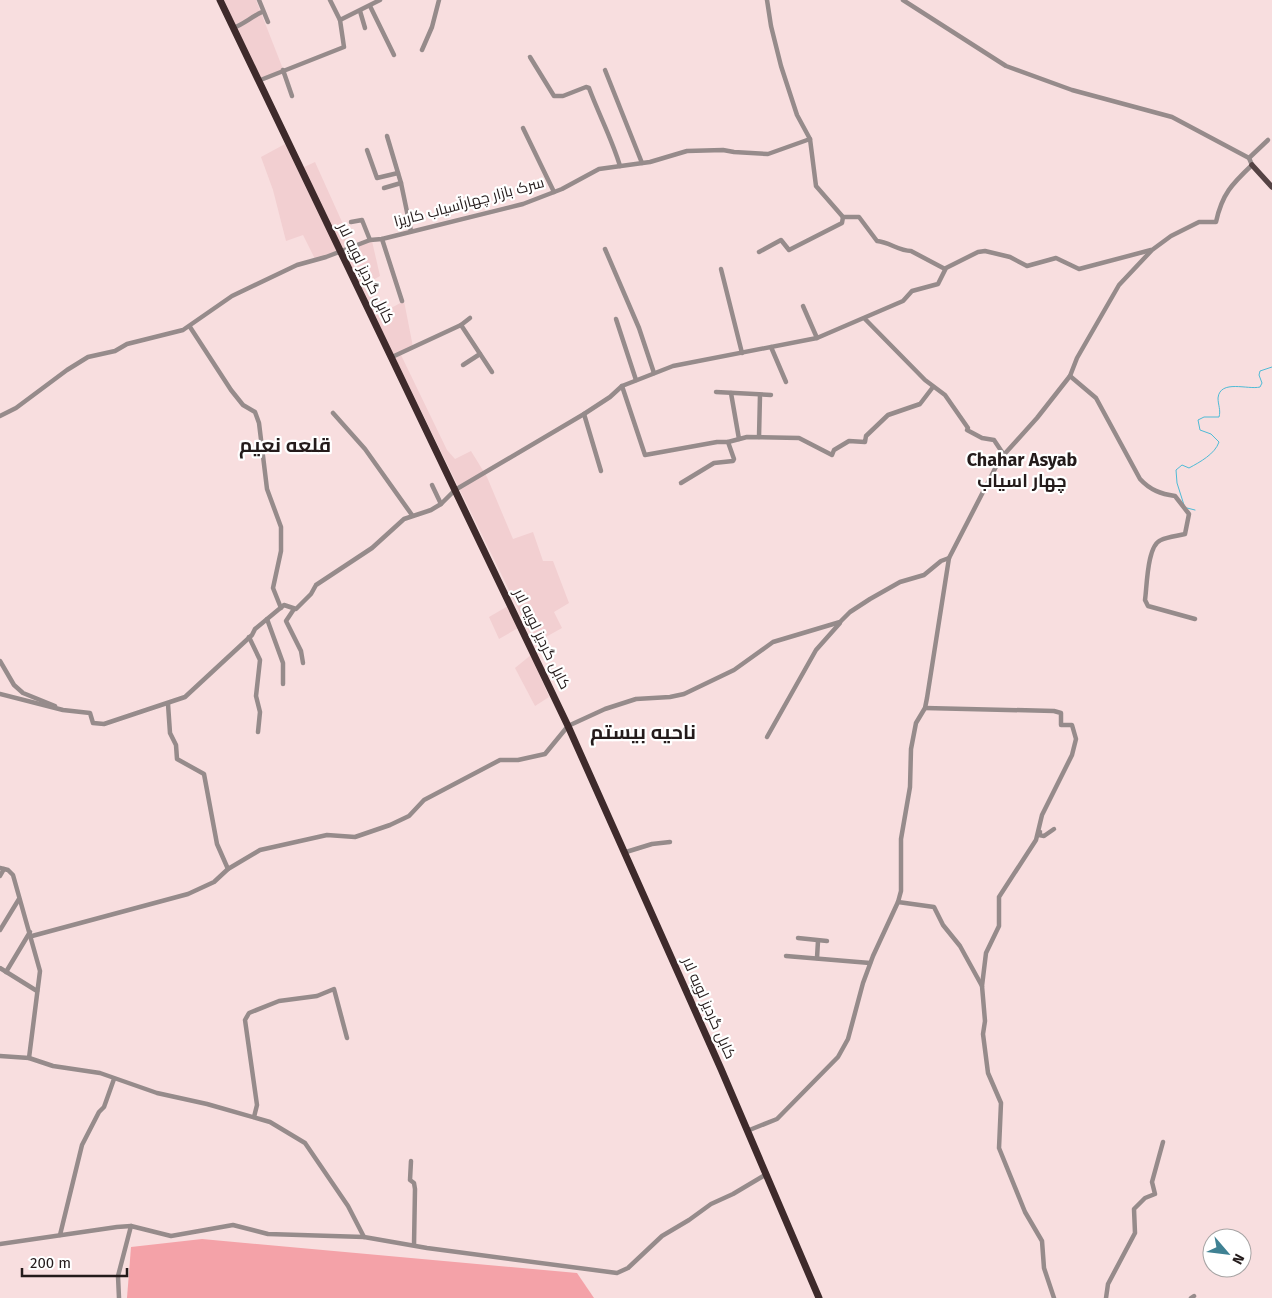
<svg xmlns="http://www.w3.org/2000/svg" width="1272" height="1298" viewBox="0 0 1272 1298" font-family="'Fira Sans',Cairo,sans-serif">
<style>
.built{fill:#f2cfd1}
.green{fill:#f4a2a8}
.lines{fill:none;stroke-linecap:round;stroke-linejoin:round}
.stream{stroke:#4fbbd6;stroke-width:1}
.minor{stroke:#968b8b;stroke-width:4.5}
.major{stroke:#554344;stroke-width:5.5}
.highway{stroke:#3e2a2b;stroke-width:7}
.labels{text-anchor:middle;stroke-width:4.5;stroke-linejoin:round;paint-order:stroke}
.street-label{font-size:15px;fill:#241b1b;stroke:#fff}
.quarter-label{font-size:18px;font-weight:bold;fill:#241b1b;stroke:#fff}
.district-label{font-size:20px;font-weight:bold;fill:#241b1b;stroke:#fff}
</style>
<rect width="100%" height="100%" fill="#f8dedf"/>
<!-- built -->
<g class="built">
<path d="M222,0H256L283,69L260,82Z"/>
<path d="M285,144L338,253L316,261L303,235L286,241L273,190L261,157Z"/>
<path d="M315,162L352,244L372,241L380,276L368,283L380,314L404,301L413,347L401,355L447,450L455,459L471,451L487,477L513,539L533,532L543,561H553L569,603L554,612L562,628L535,643L302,168Z"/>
<path d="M508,606L518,628L499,639L489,617Z"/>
<path d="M531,655L549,697L535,706L515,668Z"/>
</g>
<!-- green -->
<path class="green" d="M202,1239L577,1273L594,1298H127L131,1247Z"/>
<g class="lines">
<!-- stream -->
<g class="stream">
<path d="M1184,505L1177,483L1176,470L1182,465L1189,468C1200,462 1215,454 1219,442L1211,434L1200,430L1198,420L1204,417H1219C1221,410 1218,405 1218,398C1220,379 1248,390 1260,387L1262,383L1259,375L1260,371L1272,367"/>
<path d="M1187,508L1195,510"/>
</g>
<!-- minor -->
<g class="minor">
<path d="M259,0L268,22"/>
<path d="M767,0L771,26L781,66L797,115L810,139L816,186L843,217H859L877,241C889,242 899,251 911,251L945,269"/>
<path d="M370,6L394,55"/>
<path d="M360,11L365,28"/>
<path d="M340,20L380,0"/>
<path d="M233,28C244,24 251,17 262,12"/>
<path d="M422,50L432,27L439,0"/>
<path d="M530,57L554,96H563L586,87L589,88C599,115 612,139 620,166"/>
<path d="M283,70L292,96"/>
<path d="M605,70L642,163"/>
<path d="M258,81L344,47L340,20L330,0"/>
<path d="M523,128L554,192"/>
<path d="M387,136L401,183L411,231"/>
<path d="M367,150L377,178L398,173"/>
<path d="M1249,158L1268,140"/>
<path d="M384,188L401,183"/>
<path d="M351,222L362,220L370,240"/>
<path d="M382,239L402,301"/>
<path d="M605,249L639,328L654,373"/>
<path d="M759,252L781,240L789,250L842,223L843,217"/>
<path d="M721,269L742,353"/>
<path d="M803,306L817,338"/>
<path d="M616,319L636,380"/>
<path d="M865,319L925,380L945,395L968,428L967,430L982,438L994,440L1004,455"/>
<path d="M461,325L492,372"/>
<path d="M190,327L231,390L243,405L255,412L259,423L267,489L281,527V551L273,588L281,608"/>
<path d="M771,347L786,382"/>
<path d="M392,357L461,325L470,318"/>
<path d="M463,365L480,354"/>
<path d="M1070,376L1096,398L1140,479C1150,490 1161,494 1175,496L1189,514L1185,534C1177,536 1168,537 1161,540C1147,545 1147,587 1145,600L1148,606L1195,619"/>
<path d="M622,386L645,455L717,442H728L734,459L733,461L714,463L681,483"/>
<path d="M716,392L771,395"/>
<path d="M731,393L739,439"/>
<path d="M333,413L365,449L412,515"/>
<path d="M584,414L601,471"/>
<path d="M0,416L16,408L67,370L88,357L115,351L127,344L183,330L232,296L297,265L326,257L370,240L382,239L523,204L562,189L599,169L650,162L687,151L723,150L734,152L768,154L810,139"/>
<path d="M759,437L760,395"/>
<path d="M728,442L747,437L799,438L832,455L834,450L849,441L865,442L866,436L888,415L920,404L933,387"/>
<path d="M432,485L441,504"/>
<path d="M294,609L286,621L301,651L303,663"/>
<path d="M267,619L283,663V684"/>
<path d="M249,637L260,660L256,696L260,712L258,732"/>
<path d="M0,661L14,685L23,693L55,706"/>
<path d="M0,694L63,710L90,713L93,723L104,724L185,697L252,635L255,629L284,605L296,609L311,594L316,585L372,548L404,519L431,510L441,504L455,490L584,414L610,397L622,386L673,366L817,338L903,301L912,291L938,284L946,268L978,252L985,251L1010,257L1027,266L1056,258L1079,269L1151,250"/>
<path d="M168,704L170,733L176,745L177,759L204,774L217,844L228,869"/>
<path d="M925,708L1054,711L1061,713V725H1072L1076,739L1072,755L1042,815L1036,840L999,897V926L986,953L982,986L985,1021L983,1034L988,1073L1001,1103L999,1148L1025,1212L1042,1241L1044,1268L1054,1298"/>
<path d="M767,737L816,650L840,623"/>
<path d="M1040,832L1039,835L1044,836L1054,829"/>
<path d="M626,852L652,844L670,842"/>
<path d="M0,868L8,870L13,875L40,971L29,1058"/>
<path d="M0,876L4,869"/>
<path d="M898,902L934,907L943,925L960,946L982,986"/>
<path d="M0,930L19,899"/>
<path d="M32,936L188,894L214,882L228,869L260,850L327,835L355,837L390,825L409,816L424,800L500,760H518L545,754L568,726L605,709L636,699L670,697L684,694L734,670L773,642L840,622L850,612L870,599L900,582L924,575L941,561L949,558"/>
<path d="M798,938L827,941"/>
<path d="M786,956L870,963"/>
<path d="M817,958L818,941"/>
<path d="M0,968L37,991"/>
<path d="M6,972L30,932"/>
<path d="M0,1056L29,1058L53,1066L100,1073L157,1093L207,1104L270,1122L305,1143L348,1206L364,1237"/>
<path d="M254,1117L257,1105L245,1020L249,1013L279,1001L317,996L334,989L347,1038"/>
<path d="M747,1131L777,1119L838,1057L848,1039L863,983L873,956L898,902L901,891V839L910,787L911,749L916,723L925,708L927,698L949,558L1000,459L1037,418L1070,376L1077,358L1119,285L1152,250L1171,236L1199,222H1216C1222,194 1232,184 1252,165L1249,158L1172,117L1072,90L1006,66L903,0"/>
<path d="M411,1161L410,1180L414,1183L415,1189L414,1245"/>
<path d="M60,1235L82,1145L99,1112L104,1107L114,1079"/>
<path d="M0,1244L117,1227L131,1226L171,1236L233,1225L268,1234L364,1237L427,1248L617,1273L628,1268L662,1236L689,1220L711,1204L733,1194L765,1175"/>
<path d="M119,1298L118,1276L131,1226"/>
<path d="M1106,1298L1108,1284L1135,1233L1134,1209L1145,1198L1155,1194L1152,1182L1163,1142"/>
<path d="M1191,1298L1194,1296"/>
</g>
<!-- major -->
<path class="major" d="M1252,165L1272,187"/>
<!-- highway -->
<path class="highway" d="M220,0L568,726L721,1069L819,1298"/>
</g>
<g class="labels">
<!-- street labels -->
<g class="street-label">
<text transform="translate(469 202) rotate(-15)" y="5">سرک بازار چهارآسیاب کاریزا</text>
<text transform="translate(366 273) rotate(64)" y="5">کابل گردیز لویه لار</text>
<text transform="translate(542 639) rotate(64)" y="5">کابل گردیز لویه لار</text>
<text transform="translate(709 1008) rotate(66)" y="5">کابل گردیز لویه لار</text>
</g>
<!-- quarter labels -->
<g class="quarter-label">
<text x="1022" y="466">Chahar Asyab<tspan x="1022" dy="21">چهار اسیاب</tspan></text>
</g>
<!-- district labels -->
<g class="district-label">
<text x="285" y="452">قلعه نعيم</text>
<text x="643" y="739">ناحیه بیستم</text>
</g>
</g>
<!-- north arrow -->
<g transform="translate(1227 1253) rotate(118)"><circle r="24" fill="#ffffff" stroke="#a7a4a4"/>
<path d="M0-4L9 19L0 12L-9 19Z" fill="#3f8193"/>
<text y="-8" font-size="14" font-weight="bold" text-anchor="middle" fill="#241b1b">N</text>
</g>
<!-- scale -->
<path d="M22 1268v8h105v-8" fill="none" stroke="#241b1b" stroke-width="2.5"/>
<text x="30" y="1268" font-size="15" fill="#241b1b" stroke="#ffffff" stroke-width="4" paint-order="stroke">200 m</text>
</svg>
